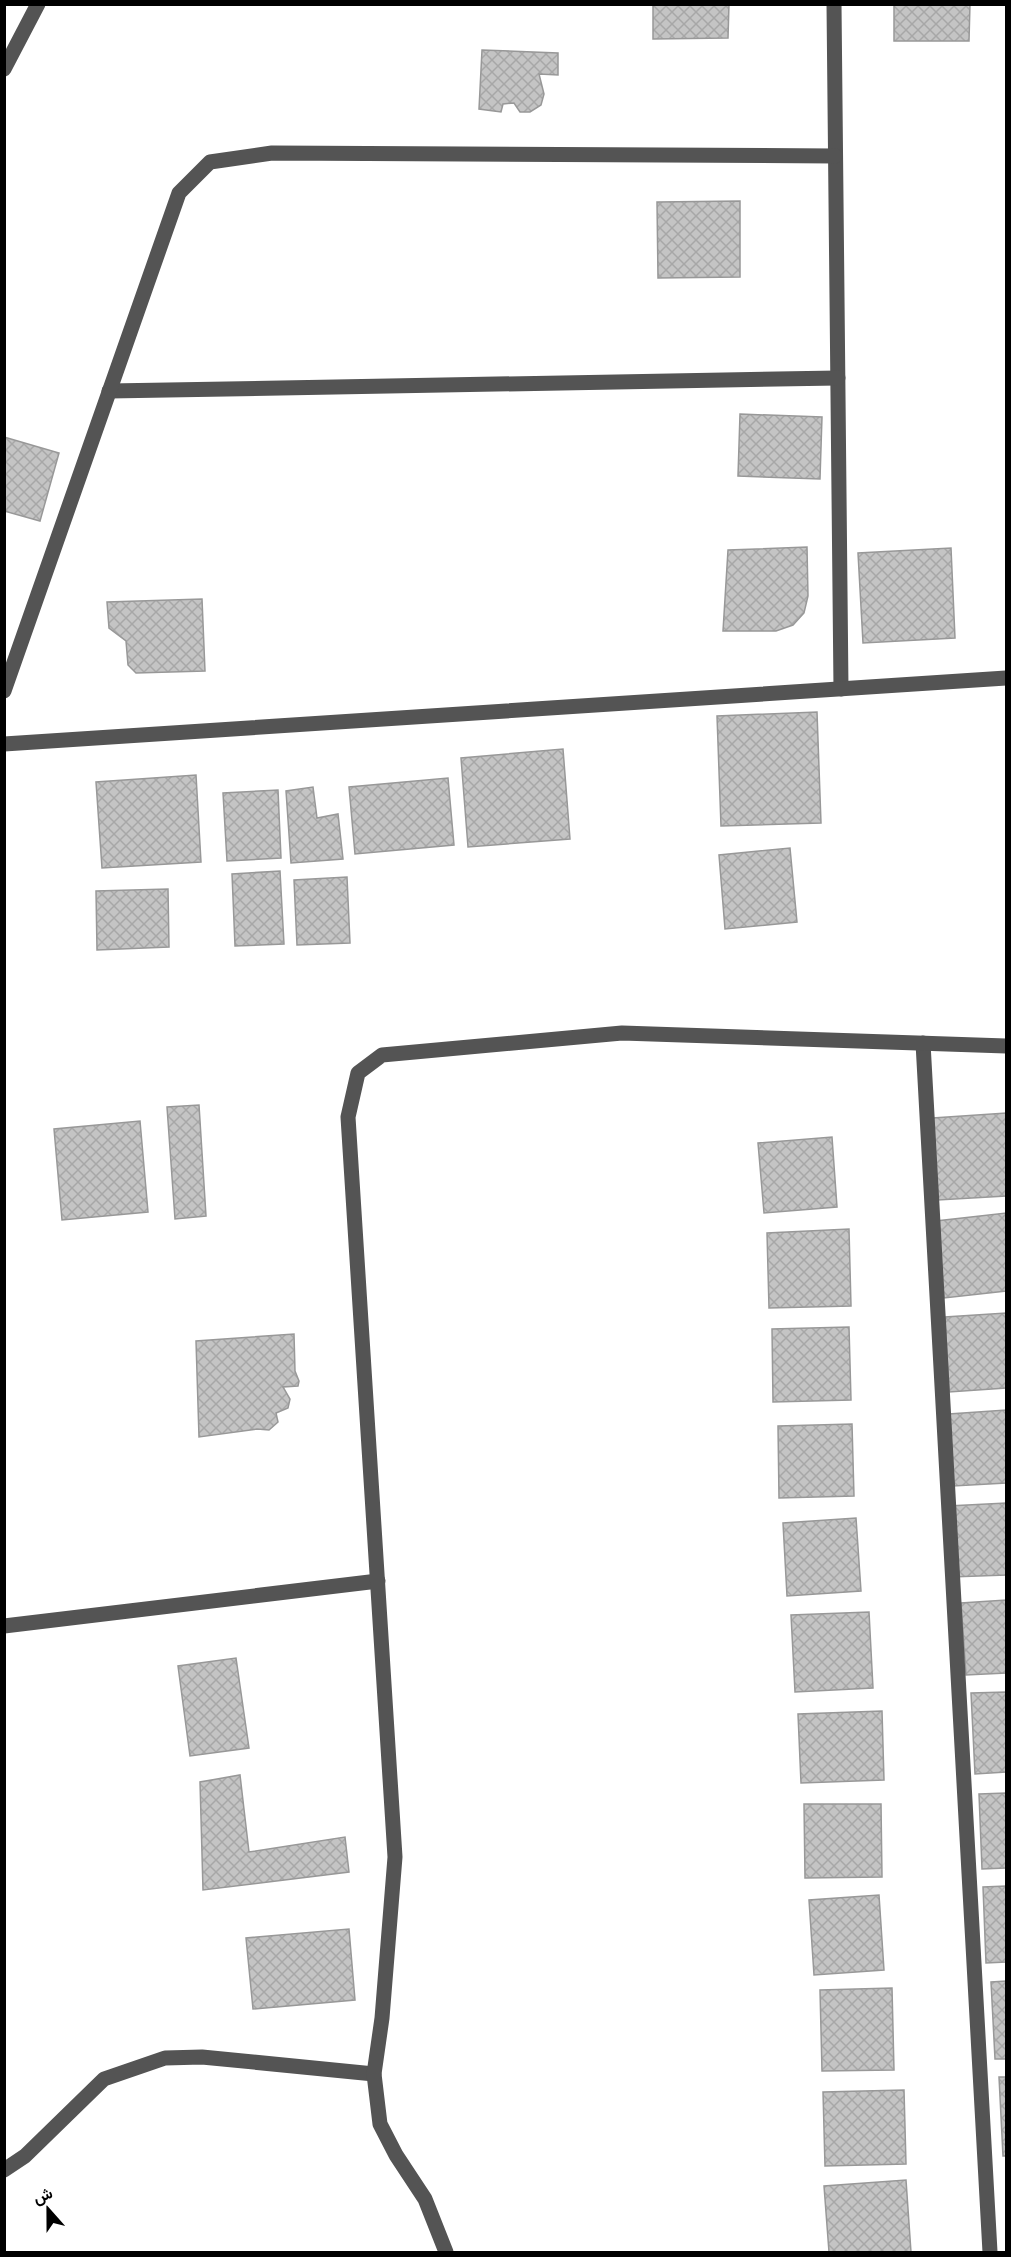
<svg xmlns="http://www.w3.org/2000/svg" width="1011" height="2257" viewBox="0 0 1011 2257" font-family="'Titillium Web',Vazirmatn,sans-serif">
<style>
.building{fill:url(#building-cross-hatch);stroke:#989898;stroke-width:1.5}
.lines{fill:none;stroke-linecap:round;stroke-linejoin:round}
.minor{stroke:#545454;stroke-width:15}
</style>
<defs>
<pattern id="building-cross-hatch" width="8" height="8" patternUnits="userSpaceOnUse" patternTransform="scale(1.5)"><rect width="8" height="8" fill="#c4c4c4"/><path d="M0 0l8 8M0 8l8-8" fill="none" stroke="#a7a7a7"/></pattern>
</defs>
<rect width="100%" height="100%" fill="#fff"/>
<!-- building -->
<g class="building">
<path d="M653,4H729L728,38L653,39Z"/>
<path d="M894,4H970L969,41H894Z"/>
<path d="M482,50L558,53V75L539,74L544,94L541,105L530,112H520L514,103L503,104L501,112L479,109Z"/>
<path d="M740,201V277L658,278L657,202Z"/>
<path d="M740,414L822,417L820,479L738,476Z"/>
<path d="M4,437L59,453L40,521L4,511Z"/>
<path d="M807,547L808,596L804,613L793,625L776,631H723L728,550Z"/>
<path d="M951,548L955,638L863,643L858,553Z"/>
<path d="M202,599L205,671L136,673L128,665L126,641L109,628L107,602Z"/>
<path d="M817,712L821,823L721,826L717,716Z"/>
<path d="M563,749L570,839L468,847L461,758Z"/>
<path d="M196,775L201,862L102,868L96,782Z"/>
<path d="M448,778L454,845L355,854L349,787Z"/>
<path d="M313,787L317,818L338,814L343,859L291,863L286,791Z"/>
<path d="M278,790L281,858L227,861L223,793Z"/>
<path d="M790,848L797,922L725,929L719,855Z"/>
<path d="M280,871L284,944L235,946L232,874Z"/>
<path d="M347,877L350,943L297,945L294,880Z"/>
<path d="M168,889L169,947L97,950L96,891Z"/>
<path d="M199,1105L206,1216L175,1219L167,1107Z"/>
<path d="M1006,1113V1196L938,1200L933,1118Z"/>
<path d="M140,1121L148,1212L62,1220L54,1129Z"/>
<path d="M832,1137L837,1207L764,1213L758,1143Z"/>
<path d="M1006,1213V1291L944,1298L936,1221Z"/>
<path d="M849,1229L851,1306L769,1308L767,1233Z"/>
<path d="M1006,1313V1388L949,1392L945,1317Z"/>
<path d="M849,1327L851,1400L773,1402L772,1329Z"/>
<path d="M294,1334L295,1371L299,1381L298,1386L283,1387L290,1399L288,1408L276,1413L278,1422L269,1430L257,1429L199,1437L196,1341Z"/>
<path d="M1006,1410V1483L953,1486L949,1414Z"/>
<path d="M852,1424L854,1496L779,1498L778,1426Z"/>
<path d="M1006,1503V1575L951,1577L948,1506Z"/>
<path d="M856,1518L861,1591L787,1596L783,1523Z"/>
<path d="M1006,1600V1673L966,1675L961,1603Z"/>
<path d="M869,1612L873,1688L795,1692L791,1615Z"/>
<path d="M236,1658L249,1748L190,1756L178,1666Z"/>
<path d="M1006,1692V1772L975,1774L971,1693Z"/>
<path d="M882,1711L884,1780L801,1783L798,1714Z"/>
<path d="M240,1775L249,1852L345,1837L349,1872L203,1890L200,1782Z"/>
<path d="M1006,1793V1868L982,1869L979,1794Z"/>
<path d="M804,1804H881L882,1877L805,1878Z"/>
<path d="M1006,1886V1962L986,1963L983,1887Z"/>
<path d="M879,1895L884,1970L814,1975L809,1900Z"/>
<path d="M349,1929L355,2000L253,2009L246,1938Z"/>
<path d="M1006,1981V2059H995L991,1982Z"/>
<path d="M892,1988L894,2070L822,2071L820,1990Z"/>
<path d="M999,2077H1006V2156H1003Z"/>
<path d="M904,2090L906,2164L825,2166L823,2092Z"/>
<path d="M906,2180L911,2252H829L824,2186Z"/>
</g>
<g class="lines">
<!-- minor -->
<g class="minor">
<path d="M834,4L841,689"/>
<path d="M4,69L38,4"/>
<path d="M109,391L838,378"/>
<path d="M4,691L179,193L210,162L272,153L835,156"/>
<path d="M4,744L1006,678"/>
<path d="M923,1043L990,2252"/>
<path d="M4,1626L378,1581"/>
<path d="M4,2170L25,2156L104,2079L165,2058L202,2057L374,2074"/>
<path d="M446,2252L425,2199L396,2155L380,2124L374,2074L382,2018L395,1857L348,1117L358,1073L382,1055L622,1033L1006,1046"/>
</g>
</g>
<!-- border -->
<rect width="1011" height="2257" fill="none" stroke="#000000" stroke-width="12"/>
<!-- north arrow -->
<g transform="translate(48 2209) rotate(339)" stroke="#ffffff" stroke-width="4.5" paint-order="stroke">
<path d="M0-4.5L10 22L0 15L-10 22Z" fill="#000000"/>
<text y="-9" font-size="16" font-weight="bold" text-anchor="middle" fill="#000000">ش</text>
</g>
</svg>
